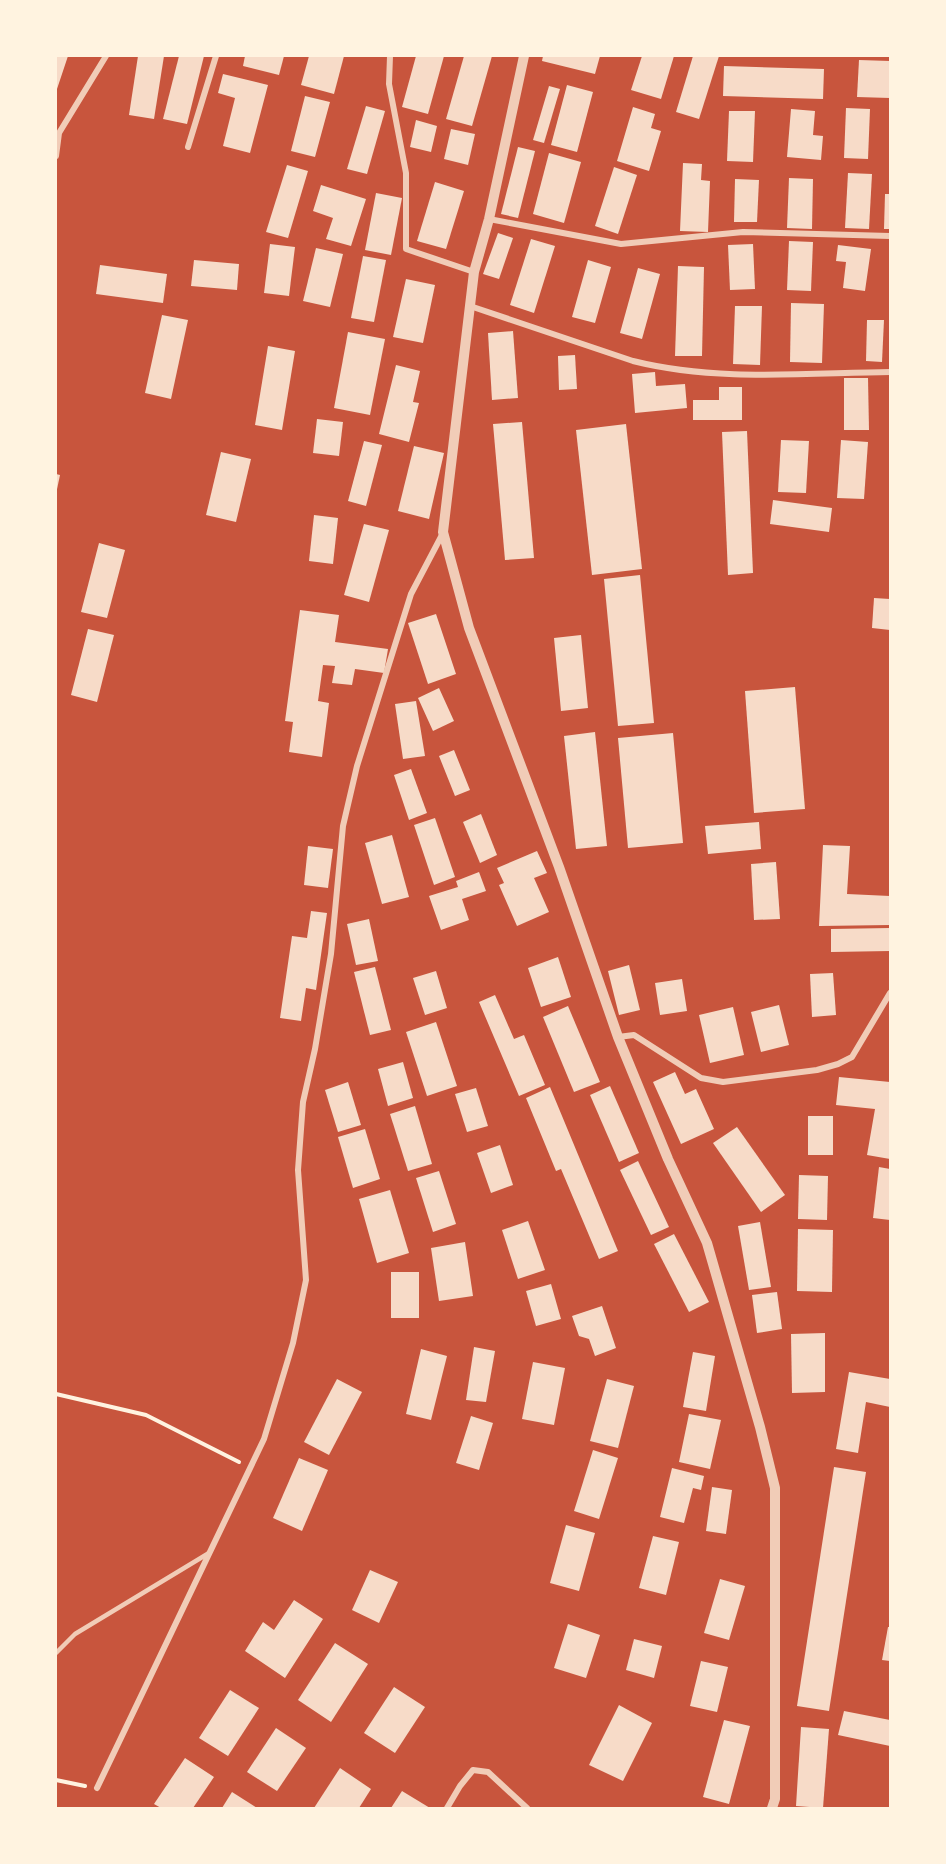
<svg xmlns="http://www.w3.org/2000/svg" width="946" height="1864" viewBox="0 0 946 1864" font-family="Arial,sans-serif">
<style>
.building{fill:#f7dbc8}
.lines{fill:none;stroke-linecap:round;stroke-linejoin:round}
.path{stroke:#fff3e0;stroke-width:4}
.service{stroke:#f1ccb7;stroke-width:4.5}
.minor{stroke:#f1ccb7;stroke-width:6}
.tertiary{stroke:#f1ccb7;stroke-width:10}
</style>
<rect width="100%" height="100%" fill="#c8553d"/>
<!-- building -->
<g class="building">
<path d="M56,56H68L56,92Z"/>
<path d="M138,56H164L154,119L129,115Z"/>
<path d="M179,56H204L187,124L163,119Z"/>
<path d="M245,56H284L279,75L243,66Z"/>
<path d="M309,56H344L334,94L301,85Z"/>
<path d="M416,56H444L428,114L402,107Z"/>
<path d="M464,56H492L472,126L446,119Z"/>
<path d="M543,56H600L595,74L542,61Z"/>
<path d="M642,56H674L661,99L631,90Z"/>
<path d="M693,56H719L699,119L676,112Z"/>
<path d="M859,60L890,61V98L857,97Z"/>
<path d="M724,66L824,69L823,99L723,96Z"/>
<path d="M223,74L268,85L250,153L223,146L235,98L218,93Z"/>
<path d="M567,85L593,92L577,152L551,145Z"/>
<path d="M549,86L560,89L544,143L533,140Z"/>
<path d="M305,96L330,102L315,157L291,151Z"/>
<path d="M366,106L385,111L367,174L347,169Z"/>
<path d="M633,107L655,114L651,128L661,131L649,171L617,161Z"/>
<path d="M846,108L870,109L868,159L844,158Z"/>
<path d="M791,109L815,111L813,135L823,136L821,160L787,157Z"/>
<path d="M729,111H755L753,162L727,161Z"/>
<path d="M416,120L437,126L431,152L410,147Z"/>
<path d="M451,129L475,134L468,165L444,159Z"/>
<path d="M518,147L535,151L518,218L501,214Z"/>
<path d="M549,153L581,162L564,223L533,214Z"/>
<path d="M683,163L702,164L701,180L710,181L708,232L680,231Z"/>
<path d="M287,165L308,171L288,238L266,232Z"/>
<path d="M614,167L637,175L618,234L595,226Z"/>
<path d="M848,173L872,174L869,229L845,228Z"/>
<path d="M789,178L813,179L812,229L787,228Z"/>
<path d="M735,179L759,180L757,222H734Z"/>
<path d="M435,182L464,191L446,249L417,241Z"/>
<path d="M321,185L366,199L351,246L326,239L333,218L313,211Z"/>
<path d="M376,193L402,198L391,255L365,250Z"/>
<path d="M885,194H890V229H884Z"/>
<path d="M498,233L513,238L499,279L483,274Z"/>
<path d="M531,239L555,246L534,313L510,305Z"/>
<path d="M789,241L813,242L811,291L787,290Z"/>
<path d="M270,244L295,247L289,296L264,293Z"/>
<path d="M753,244L755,289L730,290L728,245Z"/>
<path d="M838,245L871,249L865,291L843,288L846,262L836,261Z"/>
<path d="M316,248L343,254L330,307L303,301Z"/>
<path d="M363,256L386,260L374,322L351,318Z"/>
<path d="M194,260L239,264L237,290L191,286Z"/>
<path d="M588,260L611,267L595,323L572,317Z"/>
<path d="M100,265L167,274L163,303L96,294Z"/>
<path d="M678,266L704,267L702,356H675Z"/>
<path d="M638,268L660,274L642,339L620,333Z"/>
<path d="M406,279L435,285L423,343L393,337Z"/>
<path d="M791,303L824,304L822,363L790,362Z"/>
<path d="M735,306H762L760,365L733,364Z"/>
<path d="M162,315L188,320L171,399L145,393Z"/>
<path d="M867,320H884L882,362L866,361Z"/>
<path d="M513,331L518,398L492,400L488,333Z"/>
<path d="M348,332L385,339L370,415L334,408Z"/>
<path d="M268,346L295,351L282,430L255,425Z"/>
<path d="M575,355L577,389L559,390L558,356Z"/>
<path d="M396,365L420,371L413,402L419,403L409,442L379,434Z"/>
<path d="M655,372L656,386L685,384L687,408L635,413L632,374Z"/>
<path d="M844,378H868L869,430H844Z"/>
<path d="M719,387H742V420H693V400H719Z"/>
<path d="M317,419L343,422L339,456L313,453Z"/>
<path d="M522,422L534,558L505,560L493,424Z"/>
<path d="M626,424L642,569L592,575L576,430Z"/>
<path d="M747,431L753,573L728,575L722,432Z"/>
<path d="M781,440L809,441L806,493L778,492Z"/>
<path d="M841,440L868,442L864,499L837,498Z"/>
<path d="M364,441L382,445L366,506L348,501Z"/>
<path d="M414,446L444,453L429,519L398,511Z"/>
<path d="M221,452L251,459L236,522L206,515Z"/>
<path d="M56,474L60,475L56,494Z"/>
<path d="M773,500L832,508L829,532L770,524Z"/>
<path d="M314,515L338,518L333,564L309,561Z"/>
<path d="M364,524L389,530L369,602L344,595Z"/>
<path d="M99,543L125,550L107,618L81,612Z"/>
<path d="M640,575L654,723L618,726L604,579Z"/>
<path d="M874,598L890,599V630L872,628Z"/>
<path d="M300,610L339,615L335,642L388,649L384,673L355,669L352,685L332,683L335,666L323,665L318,701L329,703L322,757L289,752L293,722L285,721Z"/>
<path d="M436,614L456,674L428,684L408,623Z"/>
<path d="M88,629L114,635L97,702L71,695Z"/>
<path d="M581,635L588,708L561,711L554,638Z"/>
<path d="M795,687L805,809L754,813L745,691Z"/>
<path d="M439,688L454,721L433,731L418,698Z"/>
<path d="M416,701L425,756L403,759L395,704Z"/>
<path d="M595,732L607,846L576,849L564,736Z"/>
<path d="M673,733L683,843L628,848L618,738Z"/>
<path d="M454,750L470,790L455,796L439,756Z"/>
<path d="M411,769L427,813L409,820L394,775Z"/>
<path d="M481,814L497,855L480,863L463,822Z"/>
<path d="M435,818L455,877L434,885L414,825Z"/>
<path d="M759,822L761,849L708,854L705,826Z"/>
<path d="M392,835L409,897L382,904L365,843Z"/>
<path d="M823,845L850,846L847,894L890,896V925L819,926Z"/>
<path d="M308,846L333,849L328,888L304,885Z"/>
<path d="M537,851L547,873L534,878L549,912L517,926L499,885L504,883L497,868Z"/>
<path d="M776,862L780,919L754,920L751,864Z"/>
<path d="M479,872L486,891L462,899L469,920L441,930L429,896L458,887L456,881Z"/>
<path d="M311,911L327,913L316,990L306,988L301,1021L280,1018L292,936L307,938Z"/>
<path d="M369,919L378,961L356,965L347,924Z"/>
<path d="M890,928V951L831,952V929Z"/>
<path d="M558,957L571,997L541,1007L528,968Z"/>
<path d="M629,965L640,1010L619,1015L608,971Z"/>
<path d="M375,967L391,1030L370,1035L354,972Z"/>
<path d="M436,971L447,1008L425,1015L413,978Z"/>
<path d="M833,973L836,1015L812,1017L810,974Z"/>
<path d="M682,979L687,1011L660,1015L655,983Z"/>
<path d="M495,995L514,1039L524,1035L545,1085L519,1096L479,1002Z"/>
<path d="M779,1005L789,1045L761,1052L751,1012Z"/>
<path d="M568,1006L600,1082L574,1092L543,1017Z"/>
<path d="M733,1007L744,1055L710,1063L699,1015Z"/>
<path d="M436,1022L457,1086L427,1096L406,1032Z"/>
<path d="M403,1062L413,1098L388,1106L378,1069Z"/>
<path d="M675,1072L685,1094L696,1089L714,1129L681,1144L653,1082Z"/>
<path d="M839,1077L890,1082V1159L867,1155L875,1109L836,1105Z"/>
<path d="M348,1082L361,1125L338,1132L325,1090Z"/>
<path d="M610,1086L639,1153L619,1162L590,1095Z"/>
<path d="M550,1087L618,1251L599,1259L561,1169L556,1171L526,1098Z"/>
<path d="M476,1088L488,1126L467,1132L455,1094Z"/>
<path d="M415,1106L432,1164L408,1171L390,1114Z"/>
<rect x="808" y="1116" width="25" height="39"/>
<path d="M737,1127L785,1195L761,1212L713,1143Z"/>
<path d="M365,1129L380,1179L353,1188L338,1137Z"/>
<path d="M500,1145L513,1185L491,1193L477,1153Z"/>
<path d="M638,1161L669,1227L651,1235L620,1170Z"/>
<path d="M879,1167L890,1169V1220L873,1218Z"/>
<path d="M439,1171L456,1224L433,1232L416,1178Z"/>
<path d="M799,1175L828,1176L827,1220L798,1219Z"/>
<path d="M390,1190L409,1253L377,1263L359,1199Z"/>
<path d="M528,1221L545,1270L518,1279L502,1230Z"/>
<path d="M760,1222L771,1287L749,1290L738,1226Z"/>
<path d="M798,1229L833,1230L832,1292L797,1291Z"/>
<path d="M674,1234L709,1302L689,1312L654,1244Z"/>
<path d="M465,1242L473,1296L439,1301L431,1248Z"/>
<rect x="391" y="1272" width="28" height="46"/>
<path d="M551,1284L561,1319L536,1326L526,1291Z"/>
<path d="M777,1292L782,1329L757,1333L752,1295Z"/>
<path d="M602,1306L616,1348L595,1356L589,1339L579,1336L572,1316Z"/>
<path d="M825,1333V1392L792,1393L791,1334Z"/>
<path d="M474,1347L495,1351L486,1402L466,1400Z"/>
<path d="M421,1349L447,1356L431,1420L406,1414Z"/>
<path d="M693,1352L715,1356L706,1411L683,1407Z"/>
<path d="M533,1362L565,1368L554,1425L522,1419Z"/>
<path d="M849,1372L890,1379V1407L866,1402L858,1453L836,1449Z"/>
<path d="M337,1379L362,1392L329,1455L304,1442Z"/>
<path d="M607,1379L634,1386L618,1448L590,1441Z"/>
<path d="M689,1414L721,1420L710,1469L679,1462Z"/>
<path d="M471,1416L493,1423L479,1470L456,1463Z"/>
<path d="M593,1450L618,1458L599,1519L574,1511Z"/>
<path d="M299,1458L328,1470L302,1531L273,1518Z"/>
<path d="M834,1467L866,1472L829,1711L797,1706Z"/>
<path d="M672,1468L704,1476L701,1490L693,1488L684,1523L660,1517Z"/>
<path d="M712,1487L732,1490L726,1534L706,1531Z"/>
<path d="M566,1525L595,1533L579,1591L550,1583Z"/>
<path d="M653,1536L679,1542L666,1595L639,1588Z"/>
<path d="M370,1570L398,1582L379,1623L352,1610Z"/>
<path d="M720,1579L745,1586L729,1640L704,1633Z"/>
<path d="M294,1600L323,1619L285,1678L245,1651L263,1622L274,1630Z"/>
<path d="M568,1624L600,1635L586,1678L554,1668Z"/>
<path d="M888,1627H890V1661L882,1660Z"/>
<path d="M634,1639L662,1646L654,1678L626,1670Z"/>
<path d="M335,1643L368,1664L331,1722L298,1700Z"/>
<path d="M701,1661L728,1667L717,1712L690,1706Z"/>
<path d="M394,1687L425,1707L395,1753L364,1733Z"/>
<path d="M230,1690L259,1708L228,1756L199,1738Z"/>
<path d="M619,1705L652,1723L623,1781L589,1765Z"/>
<path d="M844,1711L890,1720V1746L838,1735Z"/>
<path d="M724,1720L750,1726L729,1804L703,1797Z"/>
<path d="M801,1727L829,1729L823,1808L796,1806Z"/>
<path d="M276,1728L306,1748L277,1791L247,1772Z"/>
<path d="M185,1758L214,1777L193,1808H161L154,1804Z"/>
<path d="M340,1768L371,1789L359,1808H314Z"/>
<path d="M402,1791L430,1808H391Z"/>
<path d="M232,1792L257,1808H222Z"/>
</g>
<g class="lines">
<!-- path -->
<g class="path">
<path d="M56,1394L146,1415L239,1462"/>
<path d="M56,1780L85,1786"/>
</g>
<!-- service -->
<path class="service" d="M56,1653L75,1634L209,1553"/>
<!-- minor -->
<g class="minor">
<path d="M390,56L389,84L406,173V249L474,272"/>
<path d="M188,147L216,56"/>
<path d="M56,156L59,133L106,56"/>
<path d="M489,219L621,244L743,232L890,236"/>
<path d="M470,306L633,361C717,382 805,373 890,372"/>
<path d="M618,1037L634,1035L701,1078L723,1082L817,1070L838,1064L852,1057L890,993"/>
<path d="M97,1788L264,1439L293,1343L306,1280L298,1170L303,1102L315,1049L331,954L343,826L357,766L411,594L443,533"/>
<path d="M447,1808L460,1786L473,1770L488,1772L527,1808"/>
</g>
<!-- tertiary -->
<path class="tertiary" d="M524,56L489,219L474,272L443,532L469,628L559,867L618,1037L668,1159L707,1243L760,1427L775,1488V1799L772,1808"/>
</g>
<!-- border -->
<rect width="946" height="1864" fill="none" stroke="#fff3e0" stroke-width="114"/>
</svg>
